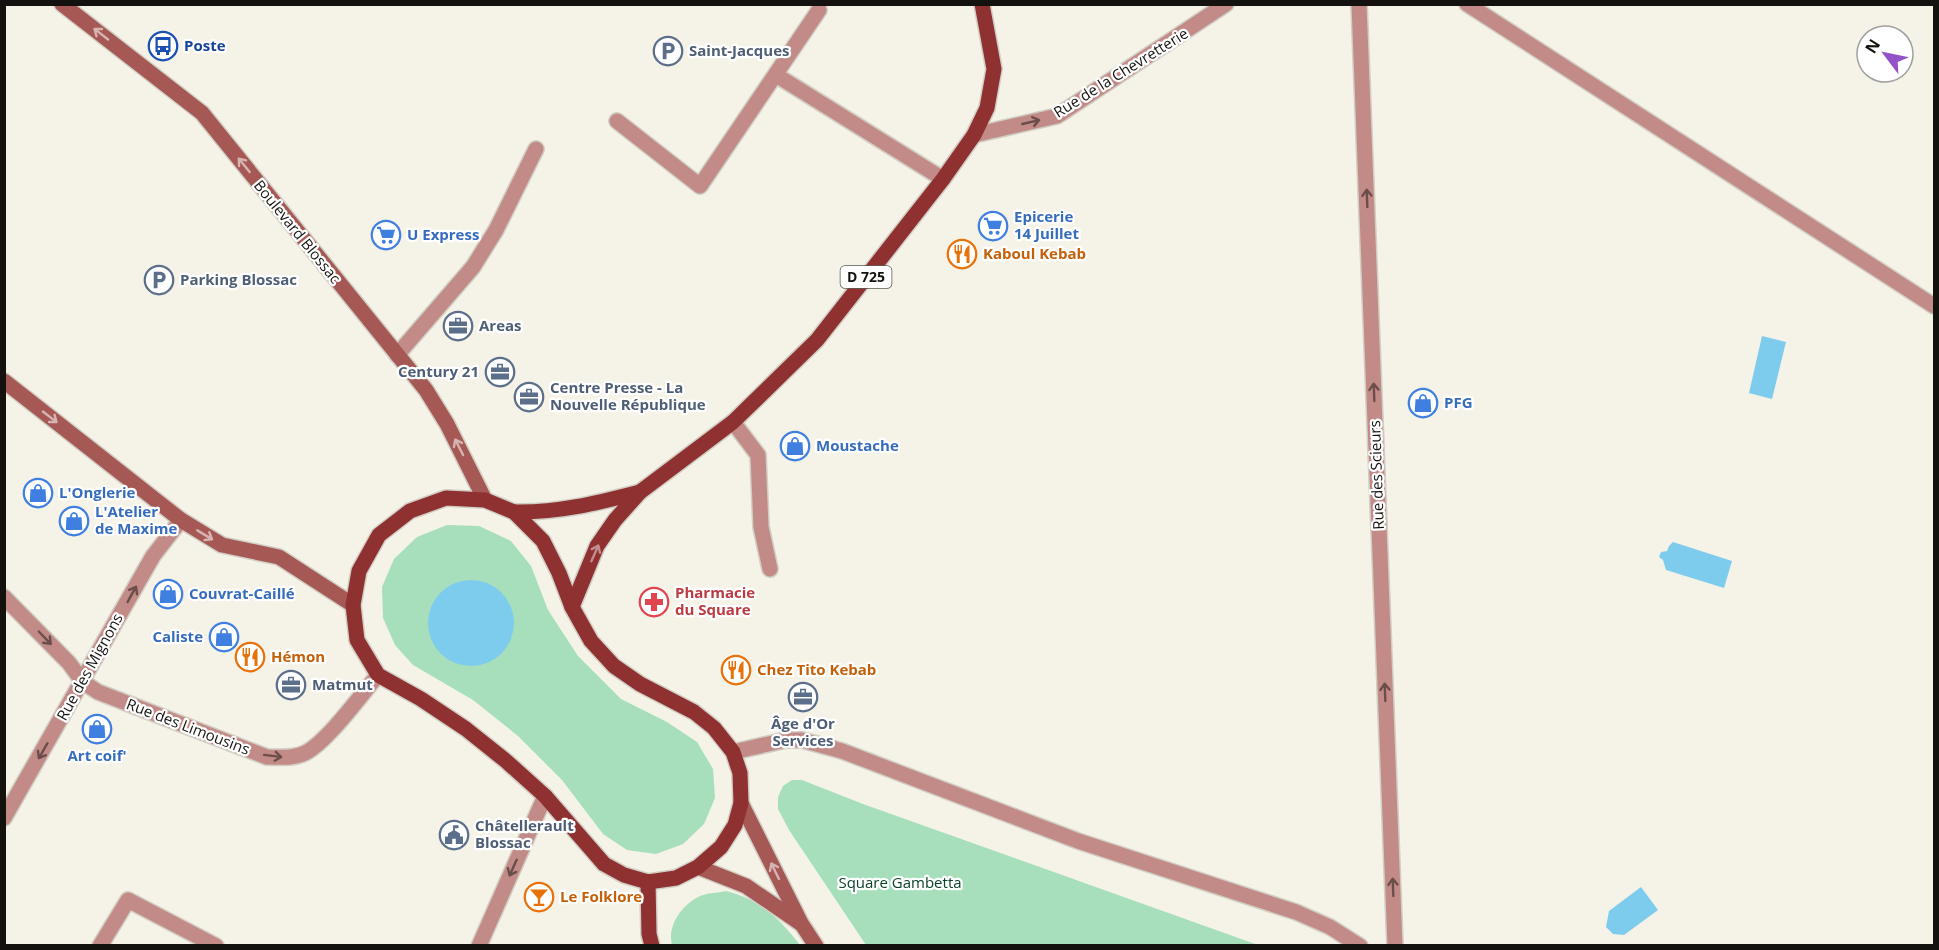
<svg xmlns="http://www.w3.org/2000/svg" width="1939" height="950" viewBox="0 0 1939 950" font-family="'Open Sans',sans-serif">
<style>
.green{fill:#a7dfbc}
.water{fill:#7dccee}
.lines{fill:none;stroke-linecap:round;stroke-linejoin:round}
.service-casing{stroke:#d1cec4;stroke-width:18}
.pedestrian-casing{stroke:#d1cec4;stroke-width:18}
.minor-casing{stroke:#d1cec4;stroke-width:18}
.secondary-casing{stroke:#d1cec4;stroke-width:18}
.primary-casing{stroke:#d1cec4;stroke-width:18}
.service{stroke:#c38b87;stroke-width:15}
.pedestrian{stroke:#c38b87;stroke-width:15}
.minor{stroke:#c38b87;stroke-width:15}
.secondary{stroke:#a65855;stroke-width:15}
.primary{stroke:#8f3031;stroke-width:15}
.oneway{stroke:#d7b4b2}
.oneway2{stroke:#6b4e4a}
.oneway3{stroke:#c18d8e}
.labels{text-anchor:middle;stroke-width:4.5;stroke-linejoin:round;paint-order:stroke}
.shield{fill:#fff;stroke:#5a5956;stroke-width:1.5}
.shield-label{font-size:14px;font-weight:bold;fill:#13120e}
.transit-label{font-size:15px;font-weight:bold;fill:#164399;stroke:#fff;text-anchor:start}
.service-label{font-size:15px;font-weight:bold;fill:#4e5e75;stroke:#fff;text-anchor:start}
.street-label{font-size:15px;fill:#13120e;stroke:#fff}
.shop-label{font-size:15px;font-weight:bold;fill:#366cbe;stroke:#fff;text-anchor:start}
.food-label{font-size:15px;font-weight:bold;fill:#c56008;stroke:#fff;text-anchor:start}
.health-label{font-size:15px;font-weight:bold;fill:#be3a42;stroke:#fff;text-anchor:start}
.park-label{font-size:15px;fill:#0a4227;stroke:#fff}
</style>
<rect width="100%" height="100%" fill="#f5f2e7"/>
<!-- green -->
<g class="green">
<path d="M447,525L479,526L511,541L531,566L548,610L578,656L621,699L667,722L697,742L713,769L715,798L704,824L683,844L656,854L627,850L603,834L562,780L518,736L473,700L413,665L395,645L383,618L382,587L394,559L417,537Z"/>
<path d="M792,780H802L863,804L1258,945H866L789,830L778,809V797L783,786Z"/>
<path d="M726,891C761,900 779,918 800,945H672C667,926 681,906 698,897C705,893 717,893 726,891Z"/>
</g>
<!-- water -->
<g class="water">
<path d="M1762,336L1786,342L1772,399L1749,393Z"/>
<path d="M1673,542L1732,561L1724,588L1666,570L1663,560L1659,557L1661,552L1667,551L1669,546Z"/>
<circle cx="471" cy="623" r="43"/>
<path d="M1641,887L1658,910L1624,935L1613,934L1606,927L1609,911Z"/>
</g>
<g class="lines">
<!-- service casing -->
<g class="service-casing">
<g id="service">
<path d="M776,75L943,179"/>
<path d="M617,121L700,186L819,10"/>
<path d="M397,355L473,267L496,230L536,149"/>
<path d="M733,422L758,455L761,527L770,569"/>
</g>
</g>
<!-- pedestrian casing -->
<g class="pedestrian-casing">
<path id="pedestrian" d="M4,818L153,556L181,520"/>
</g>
<!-- minor casing -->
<g class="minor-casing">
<g id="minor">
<path d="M1359,4L1395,946"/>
<path d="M1467,4L1934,306"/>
<path d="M974,135L1057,116L1226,4"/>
<path d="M4,597L69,663L83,682L98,692L267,757C279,757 293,759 305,753C327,742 361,695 378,675"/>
<path d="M733,752L786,740H802L842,751L1078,841L1296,912L1330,927L1360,946"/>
<path d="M100,946L128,900L216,946"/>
<path d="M479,946L545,796"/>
</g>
</g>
<!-- secondary casing -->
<g class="secondary-casing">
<g id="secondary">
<path d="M62,4L202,113L426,390L447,424L485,500"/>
<path d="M4,381L181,520L222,545L279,557L353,605"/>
<path d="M741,803L801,923L816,946"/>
<path d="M698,867L746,886L800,923"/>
</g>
</g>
<!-- primary casing -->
<g class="primary-casing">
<g id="primary">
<path d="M446,498L485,500L514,512L543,541L559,573L572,607L591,641L614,666L640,684L694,712L714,728L733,752L740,773L741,803L735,825L721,847L698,867L676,878L648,882L624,875L604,864L545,796L506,761L466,729L421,699L378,675L357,640L353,605L359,571L379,535L410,511Z"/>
<path d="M514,512C559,513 597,503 640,492"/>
<path d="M572,607L597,546L615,520L640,492L733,422L817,340L943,179L974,135L987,108L994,69L982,4"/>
<path d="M648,882L649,934L652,946"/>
</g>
</g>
<!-- service -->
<use href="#service" class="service"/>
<!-- pedestrian -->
<use href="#pedestrian" class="pedestrian"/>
<!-- minor -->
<use href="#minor" class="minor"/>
<!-- secondary -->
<use href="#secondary" class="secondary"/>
<!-- primary -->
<use href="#primary" class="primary"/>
</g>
<!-- one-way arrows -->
<defs><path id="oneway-shaft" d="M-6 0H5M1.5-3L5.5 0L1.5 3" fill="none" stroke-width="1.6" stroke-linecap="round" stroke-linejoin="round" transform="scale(1.5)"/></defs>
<g class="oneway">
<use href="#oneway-shaft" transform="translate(101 34) rotate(-142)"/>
<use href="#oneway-shaft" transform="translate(244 165) rotate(-129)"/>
<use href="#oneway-shaft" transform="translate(50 417) rotate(38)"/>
<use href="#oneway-shaft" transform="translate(459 447) rotate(-117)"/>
<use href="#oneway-shaft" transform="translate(205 535) rotate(31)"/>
<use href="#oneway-shaft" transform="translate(775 871) rotate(-116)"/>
</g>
<g class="oneway2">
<use href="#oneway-shaft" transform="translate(1031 122) rotate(-13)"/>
<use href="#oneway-shaft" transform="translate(1367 198) rotate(-92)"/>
<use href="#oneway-shaft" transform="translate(1374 392) rotate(-92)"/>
<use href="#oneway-shaft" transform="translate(132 594) rotate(-61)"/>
<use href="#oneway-shaft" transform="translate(45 638) rotate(46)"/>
<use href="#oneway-shaft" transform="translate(1385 692) rotate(-92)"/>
<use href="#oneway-shaft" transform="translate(43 751) rotate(120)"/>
<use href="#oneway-shaft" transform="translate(273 756) rotate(7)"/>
<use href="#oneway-shaft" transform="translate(513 868) rotate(114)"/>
<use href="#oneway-shaft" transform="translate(1393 887) rotate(-92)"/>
</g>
<use class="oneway3" href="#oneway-shaft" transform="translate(595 553) rotate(-66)"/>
<!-- icons -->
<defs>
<g id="bus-ring" transform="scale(1.5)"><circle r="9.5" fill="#fff" stroke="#1a4fb4" stroke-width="1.5"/><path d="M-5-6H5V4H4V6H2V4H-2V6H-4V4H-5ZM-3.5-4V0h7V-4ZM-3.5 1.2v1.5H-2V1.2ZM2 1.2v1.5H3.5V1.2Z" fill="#1a4fb4"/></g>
<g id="parking-ring" transform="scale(1.5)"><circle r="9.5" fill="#fff" stroke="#5c6f8a" stroke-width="1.5"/><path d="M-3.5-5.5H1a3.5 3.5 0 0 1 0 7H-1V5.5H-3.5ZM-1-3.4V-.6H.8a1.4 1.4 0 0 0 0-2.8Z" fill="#5c6f8a"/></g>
<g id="supermarket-ring" transform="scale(1.5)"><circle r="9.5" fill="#fff" stroke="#3f7fe0" stroke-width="1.5"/><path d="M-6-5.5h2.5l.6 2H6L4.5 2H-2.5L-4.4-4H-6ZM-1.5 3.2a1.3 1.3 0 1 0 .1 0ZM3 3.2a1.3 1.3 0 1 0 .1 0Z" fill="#3f7fe0"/></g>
<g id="restaurant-ring" transform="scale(1.5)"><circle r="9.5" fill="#fff" stroke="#e8710a" stroke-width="1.5"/><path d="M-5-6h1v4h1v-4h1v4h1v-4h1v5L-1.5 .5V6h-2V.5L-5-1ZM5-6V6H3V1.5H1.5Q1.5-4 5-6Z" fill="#e8710a"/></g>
<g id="office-ring" transform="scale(1.5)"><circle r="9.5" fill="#fff" stroke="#5c6f8a" stroke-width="1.5"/><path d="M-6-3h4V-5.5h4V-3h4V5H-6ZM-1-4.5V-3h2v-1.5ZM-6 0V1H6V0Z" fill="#5c6f8a"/></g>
<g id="shop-ring" transform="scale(1.5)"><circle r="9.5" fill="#fff" stroke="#3f7fe0" stroke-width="1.5"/><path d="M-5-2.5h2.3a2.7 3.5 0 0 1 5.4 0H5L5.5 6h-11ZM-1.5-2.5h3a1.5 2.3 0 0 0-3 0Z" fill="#3f7fe0"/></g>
<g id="pharmacy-ring" transform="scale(1.5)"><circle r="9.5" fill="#fff" stroke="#e0444e" stroke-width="1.5"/><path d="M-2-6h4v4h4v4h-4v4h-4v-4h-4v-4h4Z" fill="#e0444e"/></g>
<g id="civic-ring" transform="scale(1.5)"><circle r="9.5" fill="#fff" stroke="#5c6f8a" stroke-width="1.5"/><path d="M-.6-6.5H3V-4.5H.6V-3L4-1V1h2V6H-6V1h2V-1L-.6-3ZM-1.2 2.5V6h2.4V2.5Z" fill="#5c6f8a"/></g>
<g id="bar-ring" transform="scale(1.5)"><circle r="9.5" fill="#fff" stroke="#e8710a" stroke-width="1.5"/><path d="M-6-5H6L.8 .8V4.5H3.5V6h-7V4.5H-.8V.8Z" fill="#e8710a"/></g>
</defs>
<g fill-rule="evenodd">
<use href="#bus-ring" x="163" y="46"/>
<use href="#parking-ring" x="668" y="51"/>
<use href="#supermarket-ring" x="993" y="226"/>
<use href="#supermarket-ring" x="386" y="235"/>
<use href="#restaurant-ring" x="962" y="254"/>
<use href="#parking-ring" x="159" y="280"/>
<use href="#office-ring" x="458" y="326"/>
<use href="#office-ring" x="500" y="372"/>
<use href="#office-ring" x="529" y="397"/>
<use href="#shop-ring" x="1423" y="403"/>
<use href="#shop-ring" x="795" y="446"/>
<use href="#shop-ring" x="38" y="493"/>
<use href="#shop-ring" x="74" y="521"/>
<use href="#shop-ring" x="168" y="594"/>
<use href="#pharmacy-ring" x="654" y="602"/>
<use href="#shop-ring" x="224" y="637"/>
<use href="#restaurant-ring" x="250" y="657"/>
<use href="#restaurant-ring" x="736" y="670"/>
<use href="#office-ring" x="291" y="685"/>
<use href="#office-ring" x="803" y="697"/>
<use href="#shop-ring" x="97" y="729"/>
<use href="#civic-ring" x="454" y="835"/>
<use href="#bar-ring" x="539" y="897"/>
</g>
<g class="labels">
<!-- shield labels -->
<rect class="shield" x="840.5" y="266" width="51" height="22" rx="4.5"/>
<g class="shield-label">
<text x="866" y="282">D 725</text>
</g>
<!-- transit labels -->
<g class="transit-label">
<text x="184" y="51">Poste</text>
</g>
<!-- service labels -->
<g class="service-label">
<text x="689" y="56">Saint-Jacques</text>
<text x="180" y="285">Parking Blossac</text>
<text x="479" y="331">Areas</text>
<text x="479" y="377" text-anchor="end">Century 21</text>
<text x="550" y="393">Centre Presse - La<tspan x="550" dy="17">Nouvelle République</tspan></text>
<text x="312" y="690">Matmut</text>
<text x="803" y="729" text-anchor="middle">Âge d'Or<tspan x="803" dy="17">Services</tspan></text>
<text x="475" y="831">Châtellerault<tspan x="475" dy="17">Blossac</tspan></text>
</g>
<!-- street labels -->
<g class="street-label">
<text transform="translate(1121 73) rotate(-32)" y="5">Rue de la Chevretterie</text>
<text transform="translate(297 232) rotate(51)" y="5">Boulevard Blossac</text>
<text transform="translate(1377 475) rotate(-92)" y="5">Rue des Scieurs</text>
<text transform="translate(90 667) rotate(-61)" y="5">Rue des Mignons</text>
<text transform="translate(188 727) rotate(21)" y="5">Rue des Limousins</text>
</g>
<!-- shop labels -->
<g class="shop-label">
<text x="1014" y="222">Epicerie<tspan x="1014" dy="17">14 Juillet</tspan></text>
<text x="407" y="240">U Express</text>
<text x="1444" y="408">PFG</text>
<text x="816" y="451">Moustache</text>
<text x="59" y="498">L'Onglerie</text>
<text x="95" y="517">L'Atelier<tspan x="95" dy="17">de Maxime</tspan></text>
<text x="189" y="599">Couvrat-Caillé</text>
<text x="203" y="642" text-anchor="end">Caliste</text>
<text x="97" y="761" text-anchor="middle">Art coif'</text>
</g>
<!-- food labels -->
<g class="food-label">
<text x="983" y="259">Kaboul Kebab</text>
<text x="271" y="662">Hémon</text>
<text x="757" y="675">Chez Tito Kebab</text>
<text x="560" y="902">Le Folklore</text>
</g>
<!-- health labels -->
<g class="health-label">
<text x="675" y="598">Pharmacie<tspan x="675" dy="17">du Square</tspan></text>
</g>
<!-- park labels -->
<g class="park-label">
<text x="900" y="888">Square Gambetta</text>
</g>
</g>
<!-- border -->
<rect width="1939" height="950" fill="none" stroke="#13120e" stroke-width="12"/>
<!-- north arrow -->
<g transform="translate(1885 54) rotate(302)"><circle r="28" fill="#ffffff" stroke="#a1a09f" stroke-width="1.5"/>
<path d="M0-4.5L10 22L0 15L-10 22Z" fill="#9352c7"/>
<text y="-9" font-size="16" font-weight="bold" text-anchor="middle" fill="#13120e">N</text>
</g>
</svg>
